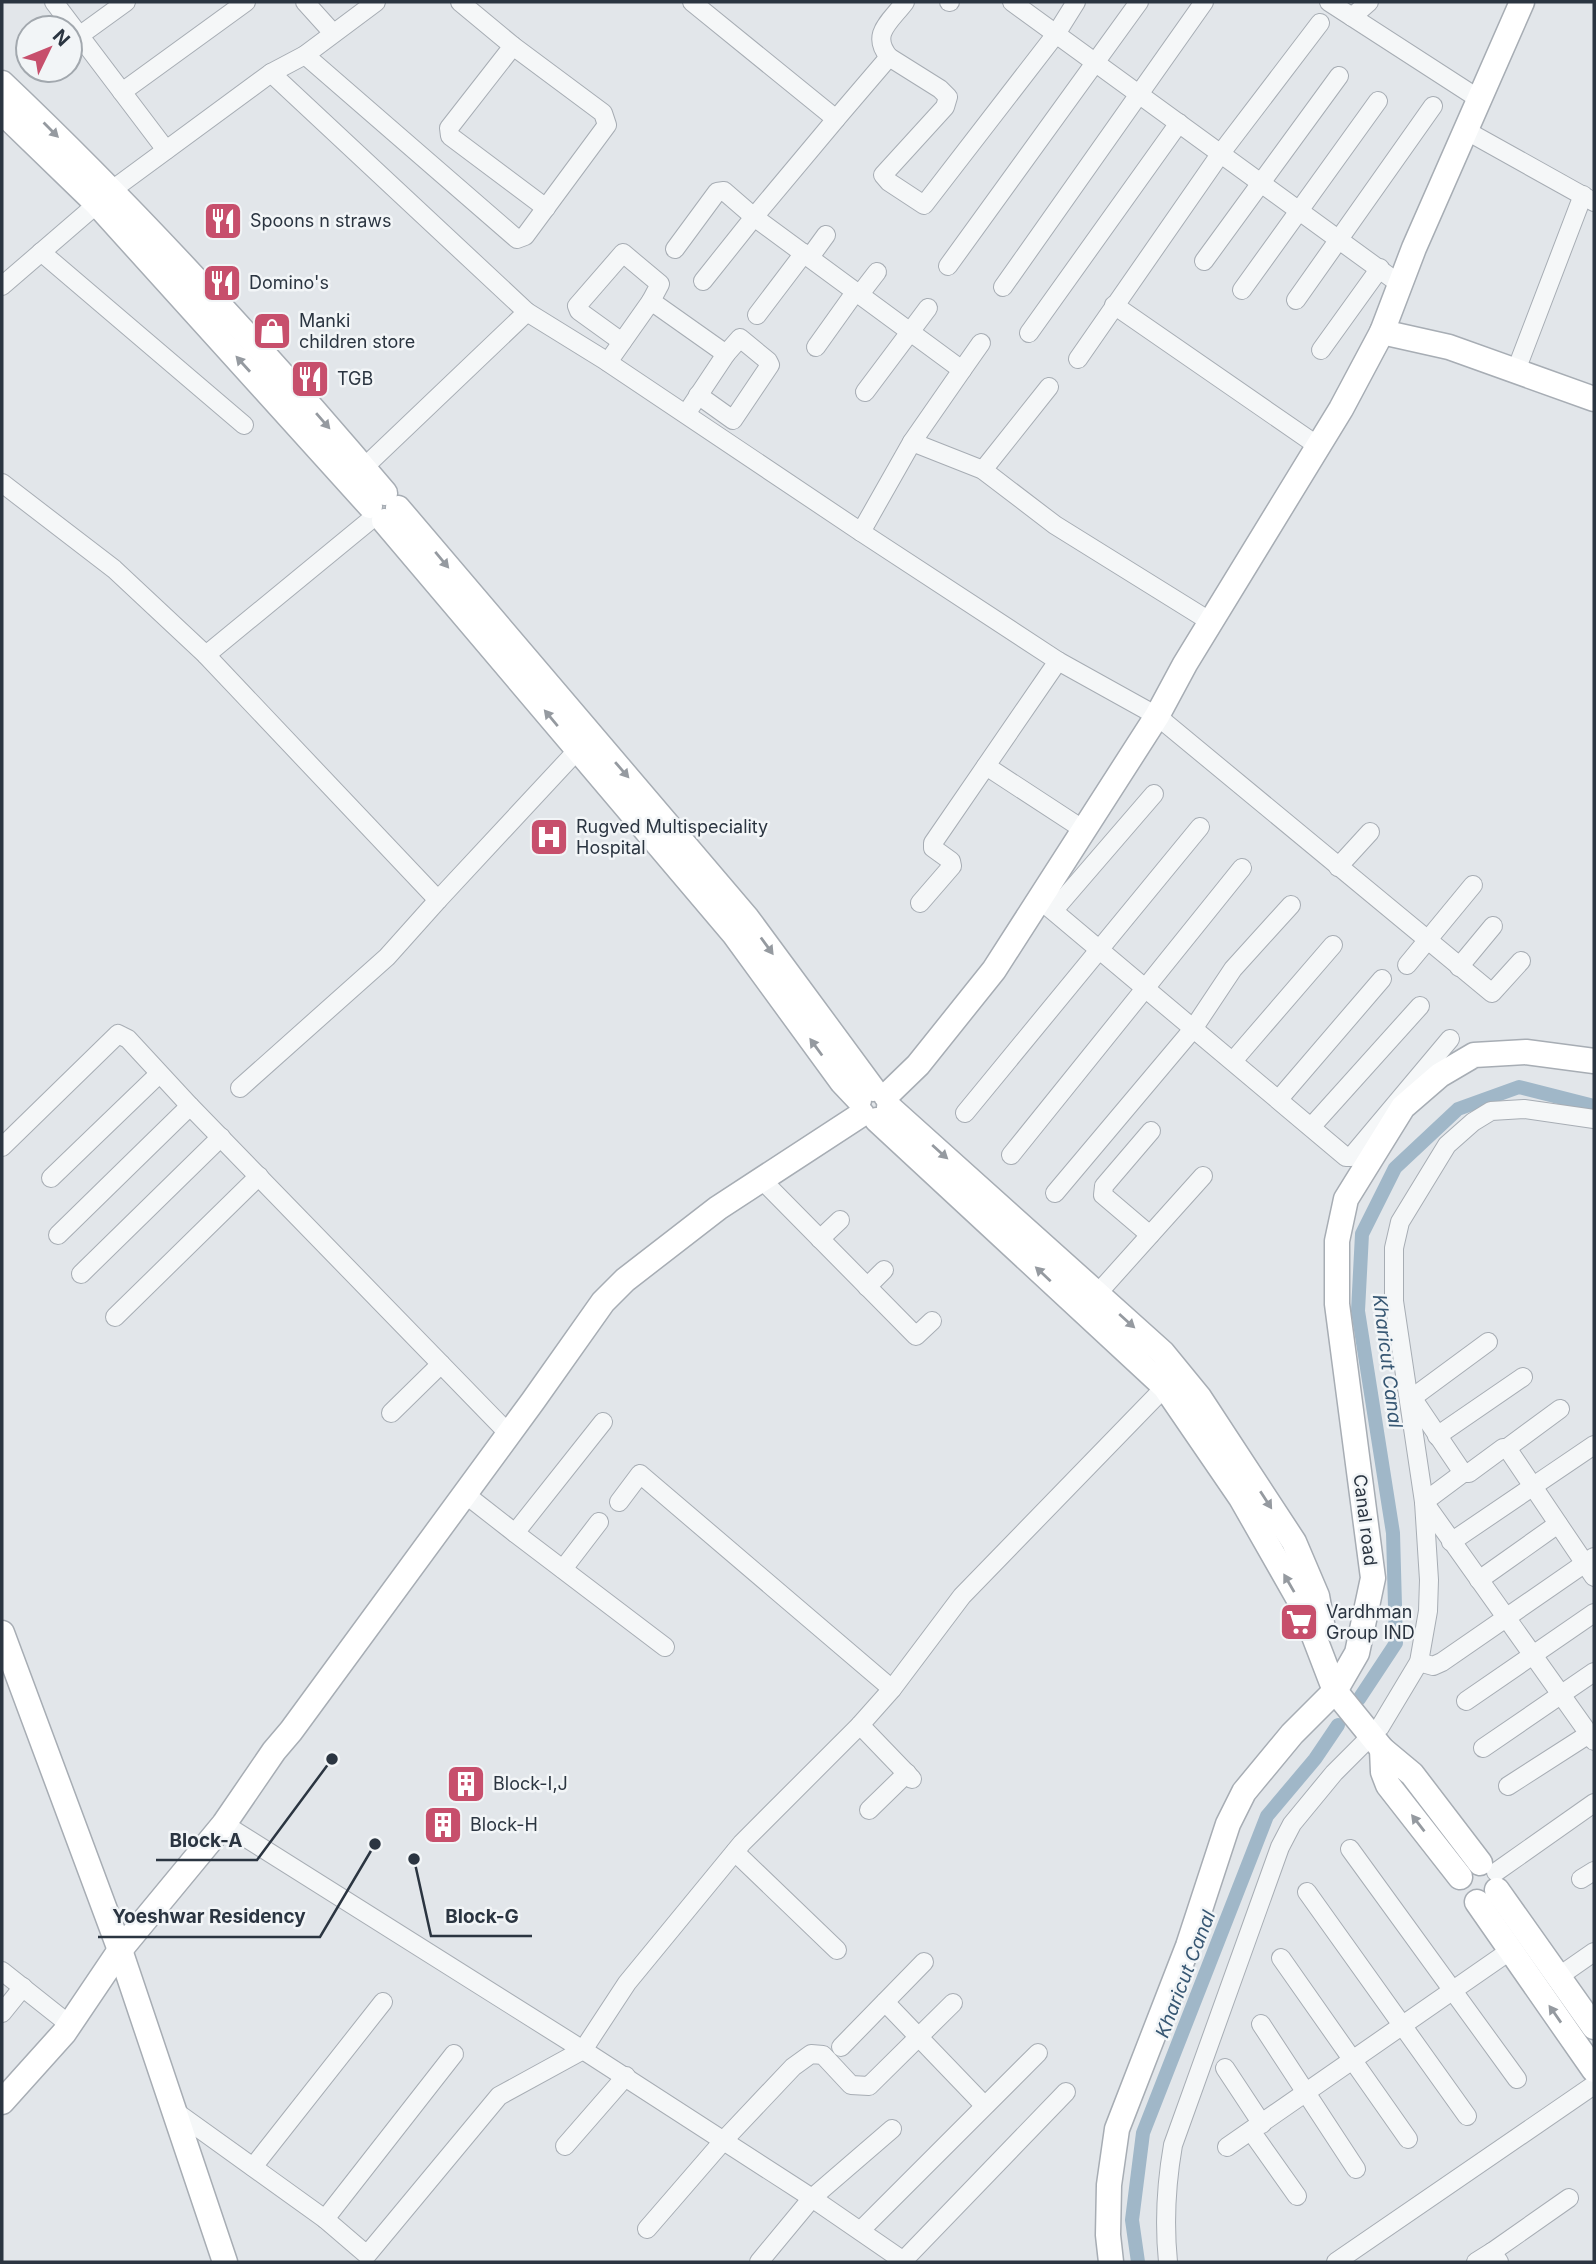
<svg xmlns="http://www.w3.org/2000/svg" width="1596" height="2264" viewBox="0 0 1596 2264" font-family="Inter,sans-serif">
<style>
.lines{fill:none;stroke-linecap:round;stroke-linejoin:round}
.canal{stroke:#a0b7c8;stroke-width:14}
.street-casing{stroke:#a7adb4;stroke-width:20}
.secondary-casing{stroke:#a7adb4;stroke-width:27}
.street{stroke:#f5f7f8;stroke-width:18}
.secondary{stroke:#fff;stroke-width:24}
.oneway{fill:#959aa0}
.labels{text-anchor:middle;stroke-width:5;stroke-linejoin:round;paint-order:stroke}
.poi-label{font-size:18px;fill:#2b3541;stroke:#f2f5f7;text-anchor:start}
.street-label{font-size:18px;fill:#2b3541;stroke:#f2f5f7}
.water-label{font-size:19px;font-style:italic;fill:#375773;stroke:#f2f5f7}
.leader{fill:none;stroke:#2b3541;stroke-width:2.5}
.callout-dot{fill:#2b3541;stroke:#f2f5f7;stroke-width:2.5}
.callout-label{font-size:19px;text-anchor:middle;font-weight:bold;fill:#2b3541;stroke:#f2f5f7;stroke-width:5;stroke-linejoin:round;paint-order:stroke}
</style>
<rect width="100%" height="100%" fill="#e2e6ea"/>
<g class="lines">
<!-- canal -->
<g class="canal">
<path d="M1359,1699L1396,1643L1393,1533L1358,1311L1362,1234L1395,1168L1458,1109L1519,1087L1594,1106"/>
<path d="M1138,2262L1132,2220L1143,2133L1267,1816L1315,1759L1338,1725"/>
</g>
<!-- street casing -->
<g class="street-casing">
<g id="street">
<path d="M54,2L166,150"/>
<path d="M305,2L333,33"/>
<path d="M692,2L836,119L889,57C870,34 890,22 905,2"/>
<path d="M949,2H950"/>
<path d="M1012,2L1401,285"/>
<path d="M1329,2L1479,99"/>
<path d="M1352,17L1369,2"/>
<path d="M79,36L126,2"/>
<path d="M513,46L449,128L450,136L546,208"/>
<path d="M305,55L517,239L525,236L607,125L603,113L513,46L460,2"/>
<path d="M889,57L940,89L948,97L945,107L883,175L889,182L924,205L1056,34L1076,2"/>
<path d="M271,73L527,312L355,476"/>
<path d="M122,92L246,2"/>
<path d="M836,119L754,217L962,370L912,442"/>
<path d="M1465,130L1594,202"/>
<path d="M112,190L271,73L305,55L376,2"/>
<path d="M675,249L717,192L724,191L754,217L703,281"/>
<path d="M41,252L244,425"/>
<path d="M810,257L826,235"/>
<path d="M1204,261L1339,76"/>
<path d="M948,266L1139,2"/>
<path d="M2,286L97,204"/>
<path d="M1003,287L1204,2"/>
<path d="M1242,290L1378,101"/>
<path d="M860,294L877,272"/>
<path d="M1296,300L1433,106"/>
<path d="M1114,305L1318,446"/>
<path d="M527,312L603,359L861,532L912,442L983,470L1055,525L1211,622"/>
<path d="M757,315L804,253"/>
<path d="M1029,333L1179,123"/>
<path d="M622,342L579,311L577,306L623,253L660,284L651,301"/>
<path d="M816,347L856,291"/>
<path d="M1321,350L1380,268"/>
<path d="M1078,359L1221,153L1320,23"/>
<path d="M608,362L651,301L726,354L686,414"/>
<path d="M962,370L981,343"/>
<path d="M1515,373L1583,195"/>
<path d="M865,392L928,308"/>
<path d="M698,395L733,420L770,365L768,361L740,338L726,354"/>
<path d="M983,470L1049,387"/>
<path d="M2,483L114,569L206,655L374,517"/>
<path d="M861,532L1058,661L1157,716L1492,993L1521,961"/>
<path d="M206,655L438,900L585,742"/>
<path d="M986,766L1084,830"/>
<path d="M1338,867L1370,832"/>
<path d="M1039,899L1346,1157H1351L1450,1039"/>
<path d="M920,903L952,866L951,861L933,848V843L1058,661"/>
<path d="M1054,910L1154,794"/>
<path d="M1407,965L1473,885"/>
<path d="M1459,967L1493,926"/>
<path d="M1233,1061L1333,945"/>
<path d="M240,1088L387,957L438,900"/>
<path d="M1279,1099L1382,979"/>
<path d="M965,1113L1200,827"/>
<path d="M1312,1126L1420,1006"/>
<path d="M2,1147L118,1034L128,1039L190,1106L509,1434"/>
<path d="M1011,1155L1242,868"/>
<path d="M51,1178L159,1074"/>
<path d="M762,1180L916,1336L932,1321"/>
<path d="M1055,1193L1193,1029L1233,969L1291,905"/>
<path d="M58,1235L190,1106"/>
<path d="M1150,1235L1103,1195L1104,1186L1151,1131"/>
<path d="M820,1239L840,1220"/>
<path d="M81,1274L221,1137"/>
<path d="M867,1287L884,1270"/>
<path d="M1098,1293L1203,1176"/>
<path d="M115,1317L259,1176"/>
<path d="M1409,1393L1463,1473H1469L1503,1448H1507L1560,1409"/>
<path d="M1412,1398L1488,1342"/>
<path d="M391,1413L441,1364"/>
<path d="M1437,1436L1523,1377"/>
<path d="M1507,1448L1594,1577"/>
<path d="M1463,1473L1424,1502L1594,1741"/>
<path d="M465,1494L515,1533L603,1422"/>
<path d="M619,1502L640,1474L892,1689"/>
<path d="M515,1533L665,1647"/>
<path d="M1451,1542L1594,1445"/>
<path d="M563,1569L599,1522"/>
<path d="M1479,1580L1558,1524"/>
<path d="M1419,1662L1433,1666L1442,1662L1594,1557"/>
<path d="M1466,1701L1594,1613"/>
<path d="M860,1725L912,1779"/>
<path d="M1483,1748L1594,1672"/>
<path d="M1508,1786L1589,1734"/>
<path d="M869,1810L907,1773"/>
<path d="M1350,1849L1517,2079"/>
<path d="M735,1852L837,1950"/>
<path d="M1496,1872L1594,1803"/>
<path d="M1581,1879L1594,1871"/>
<path d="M1307,1892L1467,2116"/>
<path d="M1281,1958L1408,2139"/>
<path d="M2,1971L70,2025"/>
<path d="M1558,1977L1594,1952"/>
<path d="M885,2002L984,2105"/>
<path d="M2,2013L23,1987"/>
<path d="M1261,2024L1356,2169"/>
<path d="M841,2047L924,1962"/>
<path d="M1225,2068L1262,2124"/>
<path d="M172,2109L325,2219L367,2255L499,2096L583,2050L224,1824"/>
<path d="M1251,2131L1297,2196"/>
<path d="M565,2146L626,2076"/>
<path d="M1227,2147L1511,1950"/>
<path d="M253,2167L383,2002"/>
<path d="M325,2219L454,2054"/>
<path d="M647,2229L724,2140L793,2067L811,2054L823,2055L851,2085L869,2086L953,2003"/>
<path d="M861,2230L1038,2053"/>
<path d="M759,2262L812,2198L892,2129"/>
<path d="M902,2262L1066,2092"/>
<path d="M905,2262L812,2198L583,2050L627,1983L742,1843L860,1725L892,1689L962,1596L1165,1387"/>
<path d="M1168,2262C1164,2222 1166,2185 1173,2145L1280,1847L1292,1824L1334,1773L1380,1727L1419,1662L1428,1611L1429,1580L1424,1502L1394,1301V1248L1400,1222L1447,1145L1473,1122L1491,1111L1524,1109L1594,1119"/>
<path d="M1336,2262L1594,2085"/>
<path d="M1476,2262L1492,2252"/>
<path d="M1499,2262L1492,2252L1569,2198"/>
</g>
</g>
<!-- secondary casing -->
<g class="secondary-casing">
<g id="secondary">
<path d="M2,83C138,212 264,350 385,493"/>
<path d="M2,112L97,204L370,506"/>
<path d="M1382,332L1449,347L1594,399"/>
<path d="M398,508L747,918L873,1089"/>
<path d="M384,521L734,934L842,1082L859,1100"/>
<path d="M886,1096L918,1065L994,970L1157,716L1185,664L1341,409L1382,332L1414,248L1522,2"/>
<path d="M889,1107L1163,1353L1199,1397L1294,1542L1317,1596L1323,1629"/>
<path d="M877,1120L1165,1387L1241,1498L1302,1605L1335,1691L1382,1749L1412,1774L1480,1863"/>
<path d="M2,1633L120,1950L225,2262"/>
<path d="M1382,1749L1383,1772L1388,1785L1460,1877"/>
<path d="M1497,1890L1594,2027"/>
<path d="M1477,1902L1594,2070"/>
<path d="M2,2102L64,2033L120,1950L224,1824L274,1751L291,1731L533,1401L603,1302L625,1280L718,1208L862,1114"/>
<path d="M1111,2262L1108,2235L1109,2185L1117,2129L1188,1946L1228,1824L1244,1792L1292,1734L1335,1691L1357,1653L1373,1578L1337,1304V1241L1346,1199L1403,1107L1440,1075L1474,1055L1526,1052L1594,1061"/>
</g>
</g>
<!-- street -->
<use href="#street" class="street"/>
<!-- secondary -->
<use href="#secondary" class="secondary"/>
</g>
<!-- one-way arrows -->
<defs><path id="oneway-solid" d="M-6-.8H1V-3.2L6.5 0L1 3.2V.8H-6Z" transform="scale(1.75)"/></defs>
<g class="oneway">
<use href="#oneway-solid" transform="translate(51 130) rotate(45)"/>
<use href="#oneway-solid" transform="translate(243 364) rotate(-132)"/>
<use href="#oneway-solid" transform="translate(323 421) rotate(49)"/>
<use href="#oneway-solid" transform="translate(442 560) rotate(50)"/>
<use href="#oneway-solid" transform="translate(551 718) rotate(-130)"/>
<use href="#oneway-solid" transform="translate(622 770) rotate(49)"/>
<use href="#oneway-solid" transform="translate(767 946) rotate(54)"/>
<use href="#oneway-solid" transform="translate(816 1047) rotate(-126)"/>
<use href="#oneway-solid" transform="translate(940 1152) rotate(42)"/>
<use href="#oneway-solid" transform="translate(1043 1274) rotate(-137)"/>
<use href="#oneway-solid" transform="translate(1127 1321) rotate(42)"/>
<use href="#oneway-solid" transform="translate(1266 1500) rotate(57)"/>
<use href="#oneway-solid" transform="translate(1289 1583) rotate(-120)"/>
<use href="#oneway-solid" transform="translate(1418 1823) rotate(-128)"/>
<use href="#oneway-solid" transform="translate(1555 2014) rotate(-125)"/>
</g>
<!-- icons -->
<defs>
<g id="restaurant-square" transform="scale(2.0125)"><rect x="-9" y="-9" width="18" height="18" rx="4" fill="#c74f6c" stroke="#f2f5f7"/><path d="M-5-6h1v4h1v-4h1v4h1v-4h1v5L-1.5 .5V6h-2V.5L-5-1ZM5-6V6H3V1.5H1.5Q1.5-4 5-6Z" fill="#fff"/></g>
<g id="shop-square" transform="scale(2.0125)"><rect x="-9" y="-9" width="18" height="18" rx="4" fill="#c74f6c" stroke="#f2f5f7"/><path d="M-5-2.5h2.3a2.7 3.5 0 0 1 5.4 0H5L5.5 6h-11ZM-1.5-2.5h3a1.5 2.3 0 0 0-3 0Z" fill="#fff"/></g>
<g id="hospital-square" transform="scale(2.0125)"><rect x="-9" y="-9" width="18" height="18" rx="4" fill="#c74f6c" stroke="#f2f5f7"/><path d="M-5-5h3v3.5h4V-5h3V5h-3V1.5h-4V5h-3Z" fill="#fff"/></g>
<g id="supermarket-square" transform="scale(2.0125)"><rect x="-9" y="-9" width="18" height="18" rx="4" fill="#c74f6c" stroke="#f2f5f7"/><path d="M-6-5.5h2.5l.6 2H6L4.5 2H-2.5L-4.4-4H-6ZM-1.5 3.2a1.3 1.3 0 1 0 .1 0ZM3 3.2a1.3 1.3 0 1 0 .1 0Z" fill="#fff"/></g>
<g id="building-square" transform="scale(2.0125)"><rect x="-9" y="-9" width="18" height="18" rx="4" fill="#c74f6c" stroke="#f2f5f7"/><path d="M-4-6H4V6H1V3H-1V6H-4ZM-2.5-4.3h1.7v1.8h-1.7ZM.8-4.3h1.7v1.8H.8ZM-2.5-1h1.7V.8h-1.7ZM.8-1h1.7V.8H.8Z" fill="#fff"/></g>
</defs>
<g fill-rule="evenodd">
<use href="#restaurant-square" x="223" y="221"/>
<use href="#restaurant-square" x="222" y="283"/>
<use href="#shop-square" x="272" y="331"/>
<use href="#restaurant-square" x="310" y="379"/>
<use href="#hospital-square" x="549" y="837"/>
<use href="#supermarket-square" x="1299" y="1622"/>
<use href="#building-square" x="466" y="1784"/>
<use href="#building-square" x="443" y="1825"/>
</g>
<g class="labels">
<!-- poi labels -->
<g class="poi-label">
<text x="250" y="227">Spoons n straws</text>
<text x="249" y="289">Domino's</text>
<text x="299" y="327">Manki<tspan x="299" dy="21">children store</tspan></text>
<text x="337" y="385">TGB</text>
<text x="576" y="833">Rugved Multispeciality<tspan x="576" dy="21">Hospital</tspan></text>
<text x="1326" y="1618">Vardhman<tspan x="1326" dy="21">Group IND</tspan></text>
<text x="493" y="1790">Block-I,J</text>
<text x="470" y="1831">Block-H</text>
</g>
<!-- street labels -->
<g class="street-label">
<text transform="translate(1365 1520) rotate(83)" y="6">Canal road</text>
</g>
<!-- water labels -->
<g class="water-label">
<text transform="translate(1388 1361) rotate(83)" y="7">Kharicut Canal</text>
<text transform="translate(1185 1974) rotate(-69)" y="7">Kharicut Canal</text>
</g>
</g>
<!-- callouts -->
<path class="leader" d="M332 1759L257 1860H156M414 1859L431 1936H532M375 1844L320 1937H98"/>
<g class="callout-dot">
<circle cx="332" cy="1759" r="7"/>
<circle cx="414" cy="1859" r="7"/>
<circle cx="375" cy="1844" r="7"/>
</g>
<g class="callout-label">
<text x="206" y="1847">Block-A</text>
<text x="482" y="1923">Block-G</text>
<text x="209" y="1923">Yoeshwar Residency</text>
</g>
<!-- border -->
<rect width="1596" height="2264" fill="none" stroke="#2b3541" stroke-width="7"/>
<!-- north arrow -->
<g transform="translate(49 49) rotate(47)"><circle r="33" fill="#f2f5f7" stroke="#a2a8ae" stroke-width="2"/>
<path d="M0-5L12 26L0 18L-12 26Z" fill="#c74f6c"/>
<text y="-10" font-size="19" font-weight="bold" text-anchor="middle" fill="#2b3541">N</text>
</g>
</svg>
